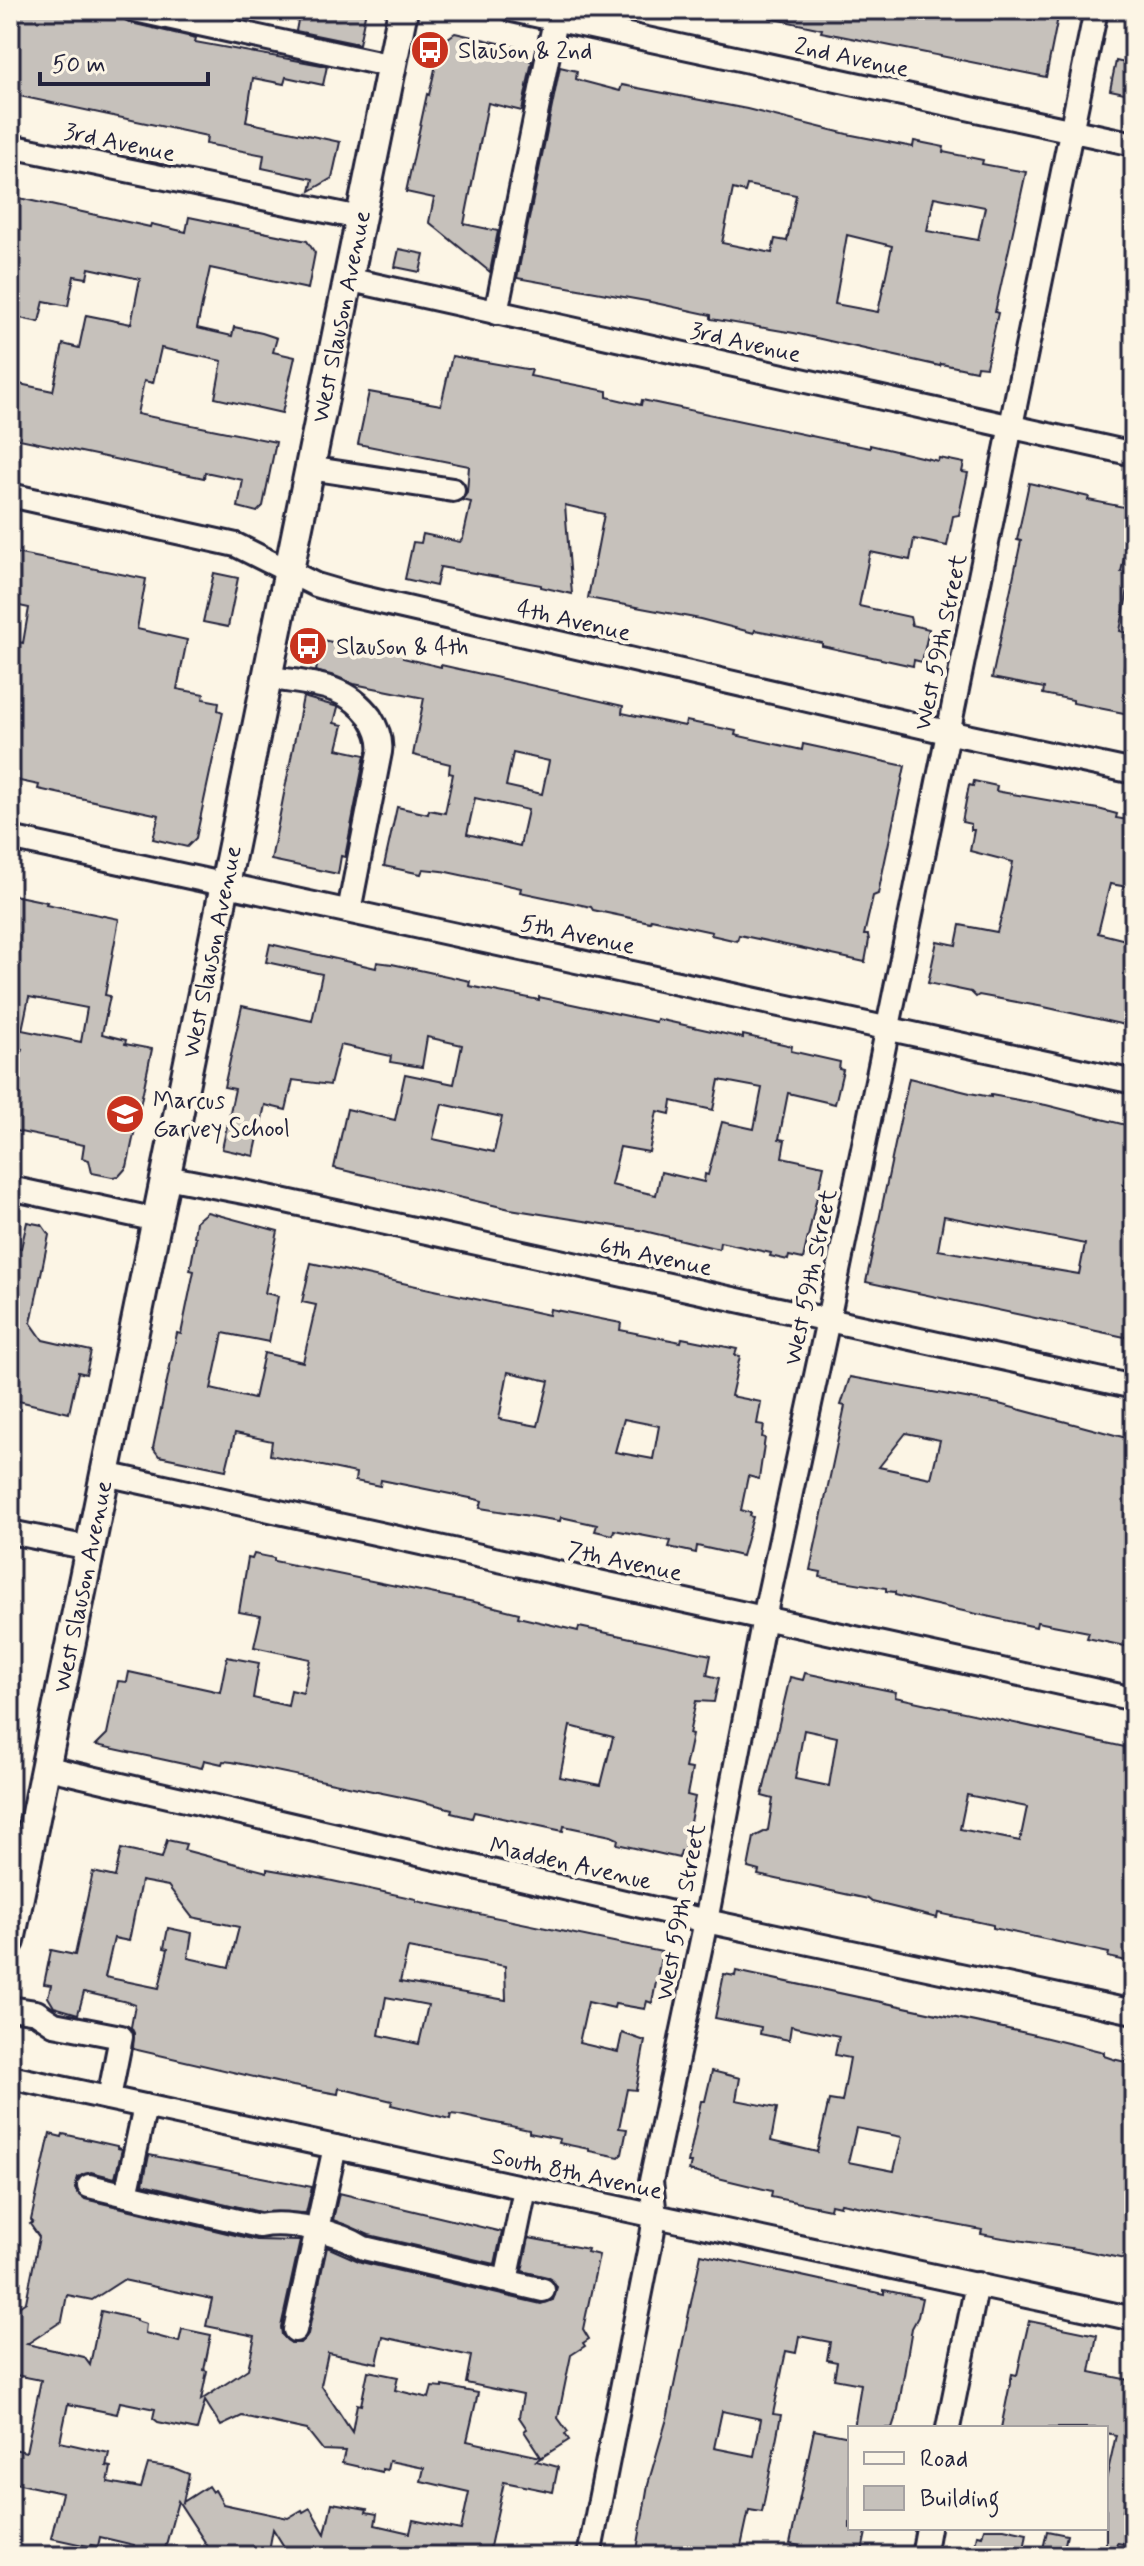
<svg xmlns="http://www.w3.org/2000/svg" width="1144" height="2566" viewBox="0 0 1144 2566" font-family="Mynerve,sans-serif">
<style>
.building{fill:#c6c1bb;stroke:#22223b;stroke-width:2;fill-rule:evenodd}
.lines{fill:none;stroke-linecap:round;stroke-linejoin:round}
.minor-casing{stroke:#22223b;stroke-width:28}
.major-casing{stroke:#22223b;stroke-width:34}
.minor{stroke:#fcf5e5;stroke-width:22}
.major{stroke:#fcf5e5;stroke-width:28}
.labels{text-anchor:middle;stroke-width:8;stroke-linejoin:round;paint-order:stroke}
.poi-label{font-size:24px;fill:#22223b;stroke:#fcf5e5;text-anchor:start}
.street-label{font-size:24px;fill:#22223b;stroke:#fcf5e5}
</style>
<rect width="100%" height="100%" fill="#fcf5e5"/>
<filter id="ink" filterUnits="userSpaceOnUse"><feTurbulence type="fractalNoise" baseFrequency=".0125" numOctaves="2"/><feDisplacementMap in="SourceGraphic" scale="16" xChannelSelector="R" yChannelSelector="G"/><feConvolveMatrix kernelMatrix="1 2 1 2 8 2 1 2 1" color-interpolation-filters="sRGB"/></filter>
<g filter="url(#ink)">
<!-- building -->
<g class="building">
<path d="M10,10H121L125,20L131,23L196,38L195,42L327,66L323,85L286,77L284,84L253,78L246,122L340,142L332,178L310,191L313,179L262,168L264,155L206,144L207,136L10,94V74L17,41L10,40Z"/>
<path d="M300,10H366L359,44L296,31Z"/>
<path d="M771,10H919L941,14V10H1024L1058,17L1046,77L821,32L822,29L770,18Z"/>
<path d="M455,33L530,50L528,60L532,61L522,111L488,103L464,224L498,231L490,272L429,222L434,198L406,192L427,94L429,95L441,43Z"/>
<path d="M1116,61L1134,65V95L1110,90Z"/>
<path d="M560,67L577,71L576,79L582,81L620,91L622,85L747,109L847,134L913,147L914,141L944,147L943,152L983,160L982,164L1026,172L995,312L998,313L986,367L977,366L976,371L941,364L940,366L794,333L711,319V315L646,301L517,278ZM747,185L796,195L787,241L775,239L772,253L722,243L733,189L745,192ZM934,197L985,207L978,240L927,231ZM847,235L892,246L878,312L835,304Z"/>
<path d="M10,196L150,227L151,224L186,232L189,217L307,241L315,253L308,289L210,268L197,328L232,336L234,327L262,333L277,338L273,352L295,357L282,413L215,398L222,361L161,348L153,383L144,381L137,414L276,442L263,506L257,512L238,507L243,480L205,472L204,478L10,437V382L53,391L63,344L79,348L86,315L131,324L140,279L89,268L87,278L74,276L68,306L44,301L39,322L10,316Z"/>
<path d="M399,249L424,254L420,272L395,267Z"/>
<path d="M452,356L532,370L530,376L607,391V397L641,405L642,400L835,441L870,448V445L938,461L939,458L964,463L962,472L968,473L959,515L953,516L947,546L914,539L910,560L870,552L859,606L910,617L912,625L929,629L922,662L914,660L913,666L822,646V643L755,630L754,633L700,619L588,598L604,514L565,505L572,594L541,587V585L440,567L436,586L405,579L413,542L421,543L423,534L460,542L463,538L471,502L462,500L467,493L469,466L358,444L369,392L441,405Z"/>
<path d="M1029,483L1089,497L1088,500L1124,507V511L1134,513L1121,572L1131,574L1120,631L1132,634L1124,668L1134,670V715L1073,703V700L1043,694L1044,688L992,678L1021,541L1017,540Z"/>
<path d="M10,552L146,579L137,629L187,640L177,689L204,694L203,699L219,702L218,710L223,712L196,838L187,847L153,839L159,815L38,789L39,785L10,779V640L23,643L29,608L10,604Z"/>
<path d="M214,573L238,578L228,627L203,622Z"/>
<path d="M322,640L383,652L384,648L404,653L403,658L441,667V665L623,706L622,713L685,726L686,721L736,731L735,735L802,750L803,744L905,766L878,894L873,896L864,935H868L869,940L865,962L739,935L737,941L711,935L712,932L651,919L650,922L593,910L591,907L520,892L521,888L442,871L423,869L421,874L384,866L397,807L428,814L429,810L445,813L453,774L449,773L450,764L413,755L424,698L354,684L316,671ZM513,753L549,761L542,794L506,786ZM475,798L528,810L520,846L467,834Z"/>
<path d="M303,697L338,707L334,723L343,725L337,749L365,755L345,857L341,856L338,874L271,860Z"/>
<path d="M974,781L997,786L996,791L1001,792L1098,809L1117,814L1116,818L1134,821V888L1110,884L1098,933L1134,942V1027L1044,1007L979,995L976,997L971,992L928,983L937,941L956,945L960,925L997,932L1003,911L1013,862L970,851L974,830H971V824L962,822L969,785L973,786Z"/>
<path d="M13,895L47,902L46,904L119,919L105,995L110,996L102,1034L126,1040L125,1044L152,1049L127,1167L119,1176L112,1177L92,1173L89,1160L82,1158L84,1145L10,1130V1097L22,1049L10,1048V997L14,976L10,975V907ZM29,997L87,1008L81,1042L22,1030Z"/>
<path d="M270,944L376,968L377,962L392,964L470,981L469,986L539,1000V997L656,1022L657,1019L743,1038V1035L792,1046L791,1051L840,1062L839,1069L843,1070L835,1104L788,1093L779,1139L785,1140L782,1157L824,1166L803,1259L789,1256L788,1260L770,1256L771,1253L720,1242L719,1249L640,1230L510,1209L334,1168L347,1109L395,1120L405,1074L454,1084L462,1045L427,1037L422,1067L390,1062L391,1056L340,1045L330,1085L293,1080L286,1110L265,1105L254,1156L222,1149L235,1089L224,1087L242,1006L312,1021L322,974L266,962ZM719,1080L762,1088L754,1129L722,1122L708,1175L705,1174L704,1182L661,1172L656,1195L611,1185L620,1147L649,1152L657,1111L670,1114L672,1101L713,1110ZM442,1104L502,1117L494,1152L433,1139Z"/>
<path d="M909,1078L970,1093L991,1097V1095L1046,1105L1134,1127V1140L1123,1191L1134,1193V1339L866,1282ZM944,1216L1085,1244L1079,1274L938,1250Z"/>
<path d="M207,1212L278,1231L265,1293L278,1296L269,1342L223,1333L211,1389L254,1399L264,1353L303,1362L316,1305L302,1302L311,1263L549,1315L550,1309L621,1323L620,1330L681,1342L682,1338L737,1349L735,1355L740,1356L731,1396L761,1402L757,1424L764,1425L762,1437L765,1438L759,1479L748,1476L741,1510L751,1513L750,1516L753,1517L742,1556L697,1546L696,1553L669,1547L671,1541L614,1530L613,1535L595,1531L597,1525L561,1517L560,1521L480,1508L482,1501L475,1499L381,1480L380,1486L355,1481L356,1473L270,1455L272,1441L235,1433L226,1470L159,1456L153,1448L177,1333L181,1334L194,1271L190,1270L196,1238L194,1237L196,1221ZM508,1372L549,1381L538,1426L499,1419ZM624,1419L659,1426L653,1459L615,1452Z"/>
<path d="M27,1222L42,1225L49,1235L31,1323L43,1340L91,1351L86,1374L78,1372L69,1413L10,1399V1246L21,1248Z"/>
<path d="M850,1377L999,1404L1134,1440V1517L1129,1543L1134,1544V1648L1087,1638L1089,1632L1037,1622L1036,1627L927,1603L895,1595V1592L886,1591V1588L820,1577L821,1572L810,1570L845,1406L841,1405ZM906,1433L940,1440L931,1478L879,1467Z"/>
<path d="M254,1554L274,1558V1561L479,1603L519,1613L518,1617L578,1631L579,1627L711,1655L707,1675L719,1678L714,1702L696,1701L689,1734L692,1735L685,1768L692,1769L687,1795L695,1797L684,1852L681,1851L679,1858L617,1844L618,1839L611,1836L564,1826L563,1831L474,1812L472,1818L451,1813L452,1809L416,1800L232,1762L223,1761L222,1764L204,1760L202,1768L96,1745L107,1734L118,1681L127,1682L129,1672L220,1692L227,1657L259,1663L253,1698L288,1706L291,1690L303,1693L310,1659L254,1647L261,1616L239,1612L248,1558L252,1559ZM570,1726L613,1737L601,1785L560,1777Z"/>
<path d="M805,1673L896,1692L895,1697L1134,1749V1793H1132L1124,1830L1134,1832V1957L1128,1956L1127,1961L1108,1957L1109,1953L993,1928V1925L938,1913L937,1918L905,1910L872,1902L868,1899L758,1875L759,1871L748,1868L754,1837L768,1830L773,1799L762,1796L790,1677L803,1680ZM804,1730L837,1737L829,1786L795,1779ZM967,1795L1027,1807L1020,1841L960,1829Z"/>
<path d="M167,1840L186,1844L184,1850L267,1872V1869L314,1877L416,1899V1901L662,1952L652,2003L647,2001L645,2009L615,2004L614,2008L588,2002L579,2043L618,2052L622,2033L645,2041L636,2090L627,2089L619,2128L627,2129L622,2154L619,2157L589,2151V2149L559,2143L560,2139L529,2133V2130L459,2115L451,2114L450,2119L391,2105L392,2101L339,2088L338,2094L293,2086L133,2049L134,2033L131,2027L135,2005L127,2002L84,1992L78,2014L54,2007L48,1997L51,1985L44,1984L51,1950L75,1955L93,1872L115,1877L121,1849L162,1858ZM141,1881L168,1886L192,1917L239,1927L229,1967L188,1958L192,1933L168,1928L164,1948L168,1949L159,1988L105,1977L114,1938L129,1941ZM408,1948L505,1966L506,2000L400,1982ZM386,1997L428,2005L419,2044L379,2035Z"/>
<path d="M736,1971L1031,2034L1104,2052V2056L1113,2059L1134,2064V2261L1077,2249L1003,2238L981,2234L982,2230L841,2203L840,2206L831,2204L830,2209L771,2197L772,2191L689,2171L691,2163H688L701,2101H705L712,2071L740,2078L736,2100L777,2108L771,2141L817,2152L829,2100L842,2102L850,2058L835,2055L839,2036L791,2026L789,2040L760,2034L761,2027L715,2018L724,1974L735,1976ZM856,2128L902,2137L894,2171L848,2162Z"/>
<path d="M50,2134L62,2137L63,2134L117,2146V2148L122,2149L115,2178L91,2172L78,2177L75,2189L85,2199L256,2240L300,2241L281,2327L282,2335L291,2343H300L308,2334L327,2247L361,2262L541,2304L553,2300L557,2287L547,2277L522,2271L529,2238L588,2249L587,2252L599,2255L583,2329L589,2339L583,2343L585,2346L571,2355L558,2418L568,2432L565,2434L569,2440L536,2461L558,2467L553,2492L504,2482L488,2556H451L436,2553L435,2556H394L366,2550L364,2556H290L273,2529L268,2556H214L178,2501L163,2556H132L134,2545L100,2537L98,2546L92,2545V2547L51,2538L62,2493L10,2482V2448L26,2452L41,2380L10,2374V2313L26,2302L39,2237L30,2224L33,2222L31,2220ZM123,2280L212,2299L206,2326L255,2336L248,2369L201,2400L207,2371L204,2370L211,2335L182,2329L179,2342L145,2333L146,2324L136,2321V2319L101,2311L90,2365L84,2357L27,2344L62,2321L67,2295L92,2300ZM383,2337L471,2356L466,2383L523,2395L519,2417L527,2429L524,2431L541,2457L467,2441L478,2393L443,2386V2388L432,2387L429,2398L395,2390L398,2377L368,2371L361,2405L357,2404L352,2432L321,2385L328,2353L377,2363ZM205,2401L221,2426L242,2416L307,2430L323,2450L345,2451L342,2463L382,2472V2469L387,2470L389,2461L424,2468L421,2481L469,2492L461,2530L413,2520L410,2533L375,2525L377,2514L366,2512L367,2509L332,2503L325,2534L310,2508L303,2512L302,2510L288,2518L223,2504L215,2490L212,2492L208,2486L183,2502L189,2474L174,2468L148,2464L141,2488L108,2482L111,2467L106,2466L109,2453L60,2442L68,2404L117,2414L120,2402L155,2409L153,2418L158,2422L197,2430Z"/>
<path d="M149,2155L312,2187L306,2213L260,2212L143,2184Z"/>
<path d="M339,2193L502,2232L495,2264L369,2235L333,2220Z"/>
<path d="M701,2254L884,2294V2290L922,2298L918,2317L912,2328L898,2410L892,2428H854L861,2384L834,2379L837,2362L827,2360L830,2342L799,2336L796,2353L786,2351L773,2414L781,2415L762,2512L749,2510L739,2556H636L648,2484L668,2415ZM722,2411L761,2419L754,2456L714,2448Z"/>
<path d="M1029,2321L1097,2335L1090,2372L1134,2381V2462L1123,2511L1128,2512L1129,2516L1123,2544L1117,2543L1114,2556L1106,2555V2480L1116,2435L1106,2433V2428H1001L1012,2374L1017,2375Z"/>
<path d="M814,2430L850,2437V2528H867L861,2556H804L806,2547L790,2544Z"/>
<path d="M984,2528H1004L1027,2533L1023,2556L973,2554L977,2535L982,2536Z"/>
<path d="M1047,2531L1067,2535L1063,2553L1043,2549Z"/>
</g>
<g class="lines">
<!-- minor casing -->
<g class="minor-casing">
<g id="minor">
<path d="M135,10L392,66"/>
<path d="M512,10L1134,144"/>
<path d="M10,146L360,218"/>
<path d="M347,279L1134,454"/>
<path d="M496,313L557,10"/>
<path d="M309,468L453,490"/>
<path d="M10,495L236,545L316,585L350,595L947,732L1134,772"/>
<path d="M267,677C308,685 343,681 370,717C377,728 382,739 380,752L349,911"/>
<path d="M10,838L1134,1082"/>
<path d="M166,1177L254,1194L1134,1387"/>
<path d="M10,1188L157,1220"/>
<path d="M105,1474L1134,1699"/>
<path d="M10,1532L89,1548"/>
<path d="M44,1767L706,1921L1134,2012"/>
<path d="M10,2008L36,2012L54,2024L121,2037L109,2098"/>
<path d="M10,2077L1134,2319"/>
<path d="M89,2186L259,2226C289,2220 339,2232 364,2248L543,2290"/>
<path d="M126,2195L145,2106"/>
<path d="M506,2281L525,2189"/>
<path d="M295,2330L335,2147"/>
<path d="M948,2428L977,2284"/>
<path d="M589,2556L652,2236L655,2216L651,2181L706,1921L764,1618L828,1320L1096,10"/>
<path d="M923,2556L928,2528"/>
</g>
</g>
<!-- major casing -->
<g class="major-casing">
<g id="major">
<path id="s1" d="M10,1941L403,10"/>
</g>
</g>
<!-- minor -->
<use href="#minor" class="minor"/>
<!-- major -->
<use href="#major" class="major"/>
</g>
</g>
<!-- icons -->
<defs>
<g id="bus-disc" transform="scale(2)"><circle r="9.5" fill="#c8321e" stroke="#fcf5e5"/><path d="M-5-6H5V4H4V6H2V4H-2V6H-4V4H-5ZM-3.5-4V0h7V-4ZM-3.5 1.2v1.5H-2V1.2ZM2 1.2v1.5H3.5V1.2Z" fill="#fff"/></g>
<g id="school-disc" transform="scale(2)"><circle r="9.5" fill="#c8321e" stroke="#fcf5e5"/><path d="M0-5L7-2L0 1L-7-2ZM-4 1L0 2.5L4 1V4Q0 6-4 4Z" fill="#fff"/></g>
</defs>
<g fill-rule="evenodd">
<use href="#bus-disc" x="430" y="50"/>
<use href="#bus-disc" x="308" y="646"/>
<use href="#school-disc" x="125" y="1114"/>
</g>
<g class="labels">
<!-- poi labels -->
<g class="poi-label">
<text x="458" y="58">Slauson &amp; 2nd</text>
<text x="336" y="654">Slauson &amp; 4th</text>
<text x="153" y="1108">Marcus<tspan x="153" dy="28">Garvey School</tspan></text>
</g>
<!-- street labels -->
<g class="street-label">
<text transform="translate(852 57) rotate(12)" y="8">2nd Avenue</text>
<text transform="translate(120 142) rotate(12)" y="8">3rd Avenue</text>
<text dy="8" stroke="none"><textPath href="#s1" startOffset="1658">West Slauson Avenue</textPath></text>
<text transform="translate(746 342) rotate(13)" y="8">3rd Avenue</text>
<text transform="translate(574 620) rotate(13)" y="8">4th Avenue</text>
<text transform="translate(940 642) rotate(-78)" y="8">West 59th Street</text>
<text transform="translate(578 934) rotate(12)" y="8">5th Avenue</text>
<text dy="8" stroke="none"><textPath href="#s1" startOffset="1010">West Slauson Avenue</textPath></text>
<text transform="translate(656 1256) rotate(12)" y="8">6th Avenue</text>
<text transform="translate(810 1277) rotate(-78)" y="8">West 59th Street</text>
<text transform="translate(625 1561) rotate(12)" y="8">7th Avenue</text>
<text dy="8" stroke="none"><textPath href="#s1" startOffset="362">West Slauson Avenue</textPath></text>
<text transform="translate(571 1863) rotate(13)" y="8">Madden Avenue</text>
<text transform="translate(680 1912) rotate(-79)" y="8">West 59th Street</text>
<text transform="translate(577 2173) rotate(12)" y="8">South 8th Avenue</text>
</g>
</g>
<!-- margin -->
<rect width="1144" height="2566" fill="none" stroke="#fcf5e5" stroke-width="40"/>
<rect x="20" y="20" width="1104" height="2526" fill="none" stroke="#22223b" stroke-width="3" filter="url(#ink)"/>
<!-- legend -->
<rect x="848" y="2426" width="260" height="104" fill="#fcf5e5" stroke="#a5a1a1" stroke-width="2"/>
<rect x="864" y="2452" width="40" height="12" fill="#fcf5e5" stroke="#a5a1a1" stroke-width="2"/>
<text x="920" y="2466" font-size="24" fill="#22223b">Road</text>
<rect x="864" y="2486" width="40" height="24" fill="#c6c1bb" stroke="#a5a1a1" stroke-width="2"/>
<text x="920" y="2506" font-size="24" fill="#22223b">Building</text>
<!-- scale -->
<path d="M40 72v12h168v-12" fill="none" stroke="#22223b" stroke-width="4"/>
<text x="52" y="72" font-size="24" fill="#22223b" stroke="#fcf5e5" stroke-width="6" paint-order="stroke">50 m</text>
</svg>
